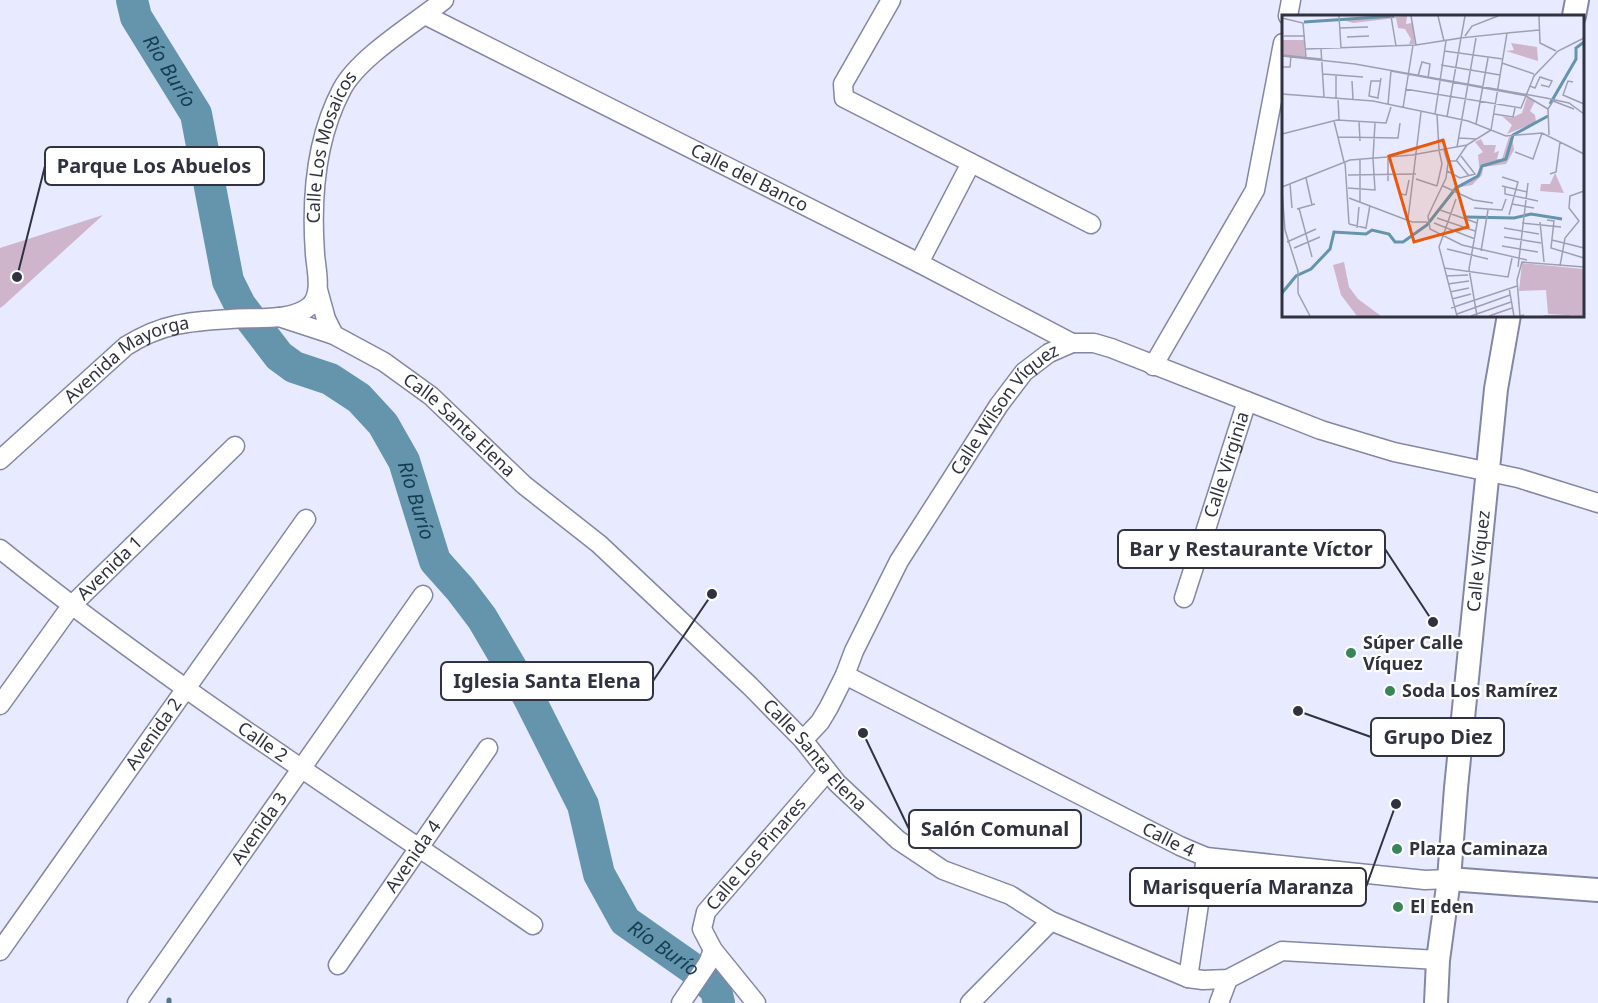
<svg xmlns="http://www.w3.org/2000/svg" width="1598" height="1003" viewBox="0 0 1598 1003" font-family="'Noto Sans',sans-serif">
<style>
.green{fill:#ceb5cb}
.lines{fill:none;stroke-linecap:round;stroke-linejoin:round}
.stream{stroke:#54778b;stroke-width:5}
.river{stroke:#6495ac;stroke-width:32}
.minor-casing{stroke:#8386a5;stroke-width:21}
.major-casing{stroke:#8386a5;stroke-width:26}
.minor{stroke:#fff;stroke-width:18}
.major{stroke:#fff;stroke-width:22}
.poi-dot{fill:#368657;stroke:#fff;stroke-width:2}
.labels{text-anchor:middle;stroke-width:4.5;stroke-linejoin:round;paint-order:stroke}
.street-label{font-size:18px;fill:#30323f;stroke:#fff}
.poi-label{font-size:18px;font-weight:bold;fill:#30323f;stroke:#fff;text-anchor:start}
.water-label{font-size:20px;font-style:italic;fill:#143e50;stroke:#fff}
.inset-river{fill:none;stroke:#6495ac;stroke-width:3}
.inset-road{fill:none;stroke:#9ea0b2;stroke-width:1.5}
.view{fill:#e8590c;fill-opacity:0.15;stroke:#e8590c;stroke-width:3}
.inset-edge{fill:none;stroke:#30323f;stroke-width:3}
.leader{fill:none;stroke:#30323f;stroke-width:2}
.callout-dot{fill:#30323f;stroke:#fff;stroke-width:2}
.callout{fill:#fff;stroke:#30323f;stroke-width:2}
.callout-label{font-size:20px;text-anchor:middle;font-weight:bold;fill:#30323f}
</style>
<rect width="100%" height="100%" fill="#e8eaff"/>
<!-- green -->
<g class="green">
<path d="M103,215L3,306L0,308V248Z"/>
<path d="M721,982L735,1003H709Z"/>
</g>
<g class="lines">
<!-- stream -->
<path class="stream" d="M169,1003V1000"/>
<!-- river -->
<path class="river" id="s1" d="M132,0L136,17L196,114L228,281L240,305L279,356L294,367L330,379L359,398L383,424L404,461L435,561L460,589L482,618L529,698L583,805L599,874L625,921L692,968L716,990L719,1003"/>
<!-- minor casing -->
<g class="minor-casing">
<g id="minor">
<path d="M891,0L843,84L844,98L1091,224"/>
<path id="s2" d="M425,15L919,263L1072,343"/>
<path d="M1288,16L1291,0"/>
<path d="M919,263L971,163"/>
<path d="M318,290L326,319L334,335"/>
<path id="s3" d="M279,317L334,335L384,362L431,396L524,485L599,544L750,686L803,740L837,783L898,840L943,870L1010,895L1051,921L1188,978L1203,980L1228,979L1282,951L1438,960"/>
<path d="M1153,366L1255,190L1283,43"/>
<path id="s4" d="M0,460L126,346C142,336 157,329 176,325C193,321 213,320 230,319C254,317 291,322 310,306C323,294 316,269 315,254C311,199 316,138 342,89C359,57 414,24 444,0"/>
<path id="s5" d="M0,549C169,685 353,802 533,925"/>
<path id="s6" d="M1184,598L1247,401"/>
<path id="s7" d="M845,675L1180,846L1206,857L1425,880L1449,879"/>
<path id="s8" d="M0,705L71,606L235,446"/>
<path id="s9" d="M803,740L820,722L829,707L845,675L854,651L899,561L999,405L1024,372L1049,353L1072,343H1094L1111,348L1321,430L1394,452L1518,478L1598,503"/>
<path id="s10" d="M0,951L306,519"/>
<path id="s11" d="M338,965L488,748"/>
<path d="M1188,978L1206,857"/>
<path id="s12" d="M137,1003L423,595"/>
<path d="M681,1003L708,963L713,950"/>
<path id="s13" d="M756,1003L713,950L702,929L706,912L827,772"/>
<path d="M970,1003L1051,921"/>
<path d="M1219,1003L1228,979"/>
</g>
</g>
<!-- major casing -->
<g class="major-casing">
<g id="major">
<path d="M1574,16L1577,0"/>
<path d="M1449,879L1598,890"/>
<path id="s14" d="M1436,1003L1438,960L1449,879L1456,788L1496,389L1509,315"/>
</g>
</g>
<!-- minor -->
<use href="#minor" class="minor"/>
<!-- major -->
<use href="#major" class="major"/>
</g>
<!-- markers -->
<g class="poi-dot">
<circle cx="1351" cy="653" r="6"/>
<circle cx="1390" cy="691" r="6"/>
<circle cx="1397" cy="849" r="6"/>
<circle cx="1398" cy="907" r="6"/>
</g>
<g class="labels">
<!-- street labels -->
<g class="street-label">
<text dy="6" stroke="none"><textPath href="#s4" startOffset="525">Calle Los Mosaicos</textPath></text>
<text dy="6" stroke="none"><textPath href="#s2" startOffset="363">Calle del Banco</textPath></text>
<text dy="6" stroke="none"><textPath href="#s4" startOffset="164">Avenida Mayorga</textPath></text>
<text dy="6" stroke="none"><textPath href="#s9" startOffset="390">Calle Wilson Víquez</textPath></text>
<text dy="6" stroke="none"><textPath href="#s3" startOffset="213">Calle Santa Elena</textPath></text>
<text dy="6" stroke="none"><textPath href="#s6" startOffset="140">Calle Virginia</textPath></text>
<text dy="6" stroke="none"><textPath href="#s14" startOffset="444">Calle Víquez</textPath></text>
<text dy="6" stroke="none"><textPath href="#s8" startOffset="176">Avenida 1</textPath></text>
<text dy="6" stroke="none"><textPath href="#s10" startOffset="266">Avenida 2</textPath></text>
<text dy="6" stroke="none"><textPath href="#s5" startOffset="326">Calle 2</textPath></text>
<text dy="6" stroke="none"><textPath href="#s3" startOffset="699">Calle Santa Elena</textPath></text>
<text dy="6" stroke="none"><textPath href="#s12" startOffset="213">Avenida 3</textPath></text>
<text dy="6" stroke="none"><textPath href="#s7" startOffset="363">Calle 4</textPath></text>
<text dy="6" stroke="none"><textPath href="#s13" startOffset="186">Calle Los Pinares</textPath></text>
<text dy="6" stroke="none"><textPath href="#s11" startOffset="132">Avenida 4</textPath></text>
</g>
<!-- poi labels -->
<g class="poi-label">
<text x="1363" y="649">Súper Calle<tspan x="1363" dy="21">Víquez</tspan></text>
<text x="1402" y="697">Soda Los Ramírez</text>
<text x="1409" y="855">Plaza Caminaza</text>
<text x="1410" y="913">El Eden</text>
</g>
<!-- water labels -->
<g class="water-label">
<text dy="7" stroke="none"><textPath href="#s1" startOffset="81">Río Burío</textPath></text>
<text dy="7" stroke="none"><textPath href="#s1" startOffset="603">Río Burío</textPath></text>
<text dy="7" stroke="none"><textPath href="#s1" startOffset="1125">Río Burío</textPath></text>
</g>
</g>
<!-- overview -->
<g transform="translate(1282 15)">
<rect width="302" height="302" fill="#e8eaff"/>
<path d="M125,1L124,9L130,8L133,29H127L129,24L123,14L116,13L114,3L71,8L58,4ZM0,25H22L23,42L0,40ZM229,28L255,32L256,46L224,36L232,35ZM245,82L253,86L248,96L253,100L254,107L225,119L230,110L220,101L229,103L240,98ZM227,122H230L232,135L224,149L201,152L200,160L190,170L174,173L198,159L196,140L201,137L193,127L199,124L202,130H214L212,138L217,136L215,144H220ZM273,158L282,178L258,176L259,169H268ZM62,247L67,272L76,284L99,301H75L59,280L51,250ZM240,248L301,254V301L266,299L264,275L237,276Z" fill="#ceb5cb"/>
<path class="inset-river" d="M22,7L112,1M268,89L294,44V33L302,27M184,202L232,203L249,199L280,204M0,278L14,261L29,254L48,234L52,217L84,219L90,215L107,219L113,227H121L145,210L174,173L196,161L200,151L224,144L231,120L266,101"/>
<path class="inset-road" d="M57,1L59,33M109,1L114,31M129,1L134,30M156,1L162,26M183,1L179,23L225,18L209,115M257,1L258,28L274,36M0,3L21,8L24,43M58,13L86,12M225,18L257,15M2,21H23M183,21L190,11L216,1M65,22L87,21M24,34L134,30L179,23L165,102M39,34L42,82M162,36L221,44M0,40L39,44M0,41L73,49L264,83L287,88L302,99M220,48L252,59M159,50L218,60M0,52H8L9,41M109,56L245,81M41,59L81,62M54,61V83M136,61L140,47L148,49L146,63M70,66L71,84M98,66H89L87,81L96,83V82L99,63M291,67L286,66L281,80L302,89M248,71L253,73L258,62L270,66L267,72L259,70M123,74L239,93L252,61L276,36L302,23M0,79L91,86L186,106L224,121L260,118L302,139M244,81L266,94M56,83L57,105M106,89L109,56M121,93L131,30M153,99L164,26M212,99L231,102L233,93M155,100L157,135M52,106L62,147M77,106L78,126M194,109L206,43M0,119L55,105L104,108L109,92M267,120L266,94L271,86L292,94M56,122L116,123L118,108M177,123L195,124M175,132L194,23M162,135L166,148L164,163L146,201L148,214L180,230L245,245M233,137L251,144L260,118M91,143L93,108M78,144V187M166,146H174L185,130M175,146L187,161M63,147L67,209M165,156L178,163L193,159L179,141M268,159L274,157L278,127M66,160L134,159M220,162L236,167L227,200M24,163L30,190M134,164L155,171M106,166V142M8,169L10,193M155,171L160,149L157,135M161,171L191,185L211,188M220,171L245,177M0,172L68,145L130,140L185,130L209,115M223,172V179L256,186M66,173L93,175L91,144M0,175L3,215L16,256V278L28,301M118,179L124,180L127,165M67,183L130,207H145M174,184L157,232L175,301M230,189L252,193M17,193L30,242M192,193L220,195L224,184M15,194L33,189M158,195L195,208M155,203L193,216M126,204L139,97M265,205L272,206L269,233L302,243M258,207L262,247M152,208L193,224M240,208L279,212M67,209L84,213L88,190M75,213L77,192M222,213L257,219M222,222L259,228M270,225L302,233M5,227L34,214M220,231L256,237M12,233L38,222M165,234L206,244M199,236L206,195M278,251L283,223L297,206L287,193L288,181L302,176M236,252L246,168M162,253L226,262L230,243M164,261L186,260M166,269L187,266M227,273L232,301M168,277L187,273M170,284L189,279M169,293L235,271M175,299L228,280M242,300L238,301L235,265L240,247L302,252M189,301L229,287M195,301L187,254L196,203M207,301L230,293M262,301H288"/>
<path class="view" d="M161,125L186,212L132,227L107,141Z"/>
<rect width="302" height="302" class="inset-edge"/>
</g>
<!-- callouts -->
<path class="leader" d="M17 277L45 166M1433 622L1385 549M712 594L653 681M1298 711L1371 737M863 733L909 829M1396 804L1366 887"/>
<g class="callout-dot">
<circle cx="17" cy="277" r="6"/>
<circle cx="1433" cy="622" r="6"/>
<circle cx="712" cy="594" r="6"/>
<circle cx="1298" cy="711" r="6"/>
<circle cx="863" cy="733" r="6"/>
<circle cx="1396" cy="804" r="6"/>
</g>
<g class="callout">
<rect x="45" y="147" width="219" height="38" rx="6"/>
<rect x="1118" y="530" width="267" height="38" rx="6"/>
<rect x="441" y="662" width="212" height="38" rx="6"/>
<rect x="1371" y="718" width="133" height="38" rx="6"/>
<rect x="909" y="810" width="172" height="38" rx="6"/>
<rect x="1130" y="868" width="236" height="38" rx="6"/>
</g>
<g class="callout-label">
<text x="154" y="173">Parque Los Abuelos</text>
<text x="1251" y="556">Bar y Restaurante Víctor</text>
<text x="547" y="688">Iglesia Santa Elena</text>
<text x="1438" y="744">Grupo Diez</text>
<text x="995" y="836">Salón Comunal</text>
<text x="1248" y="894">Marisquería Maranza</text>
</g>
</svg>
